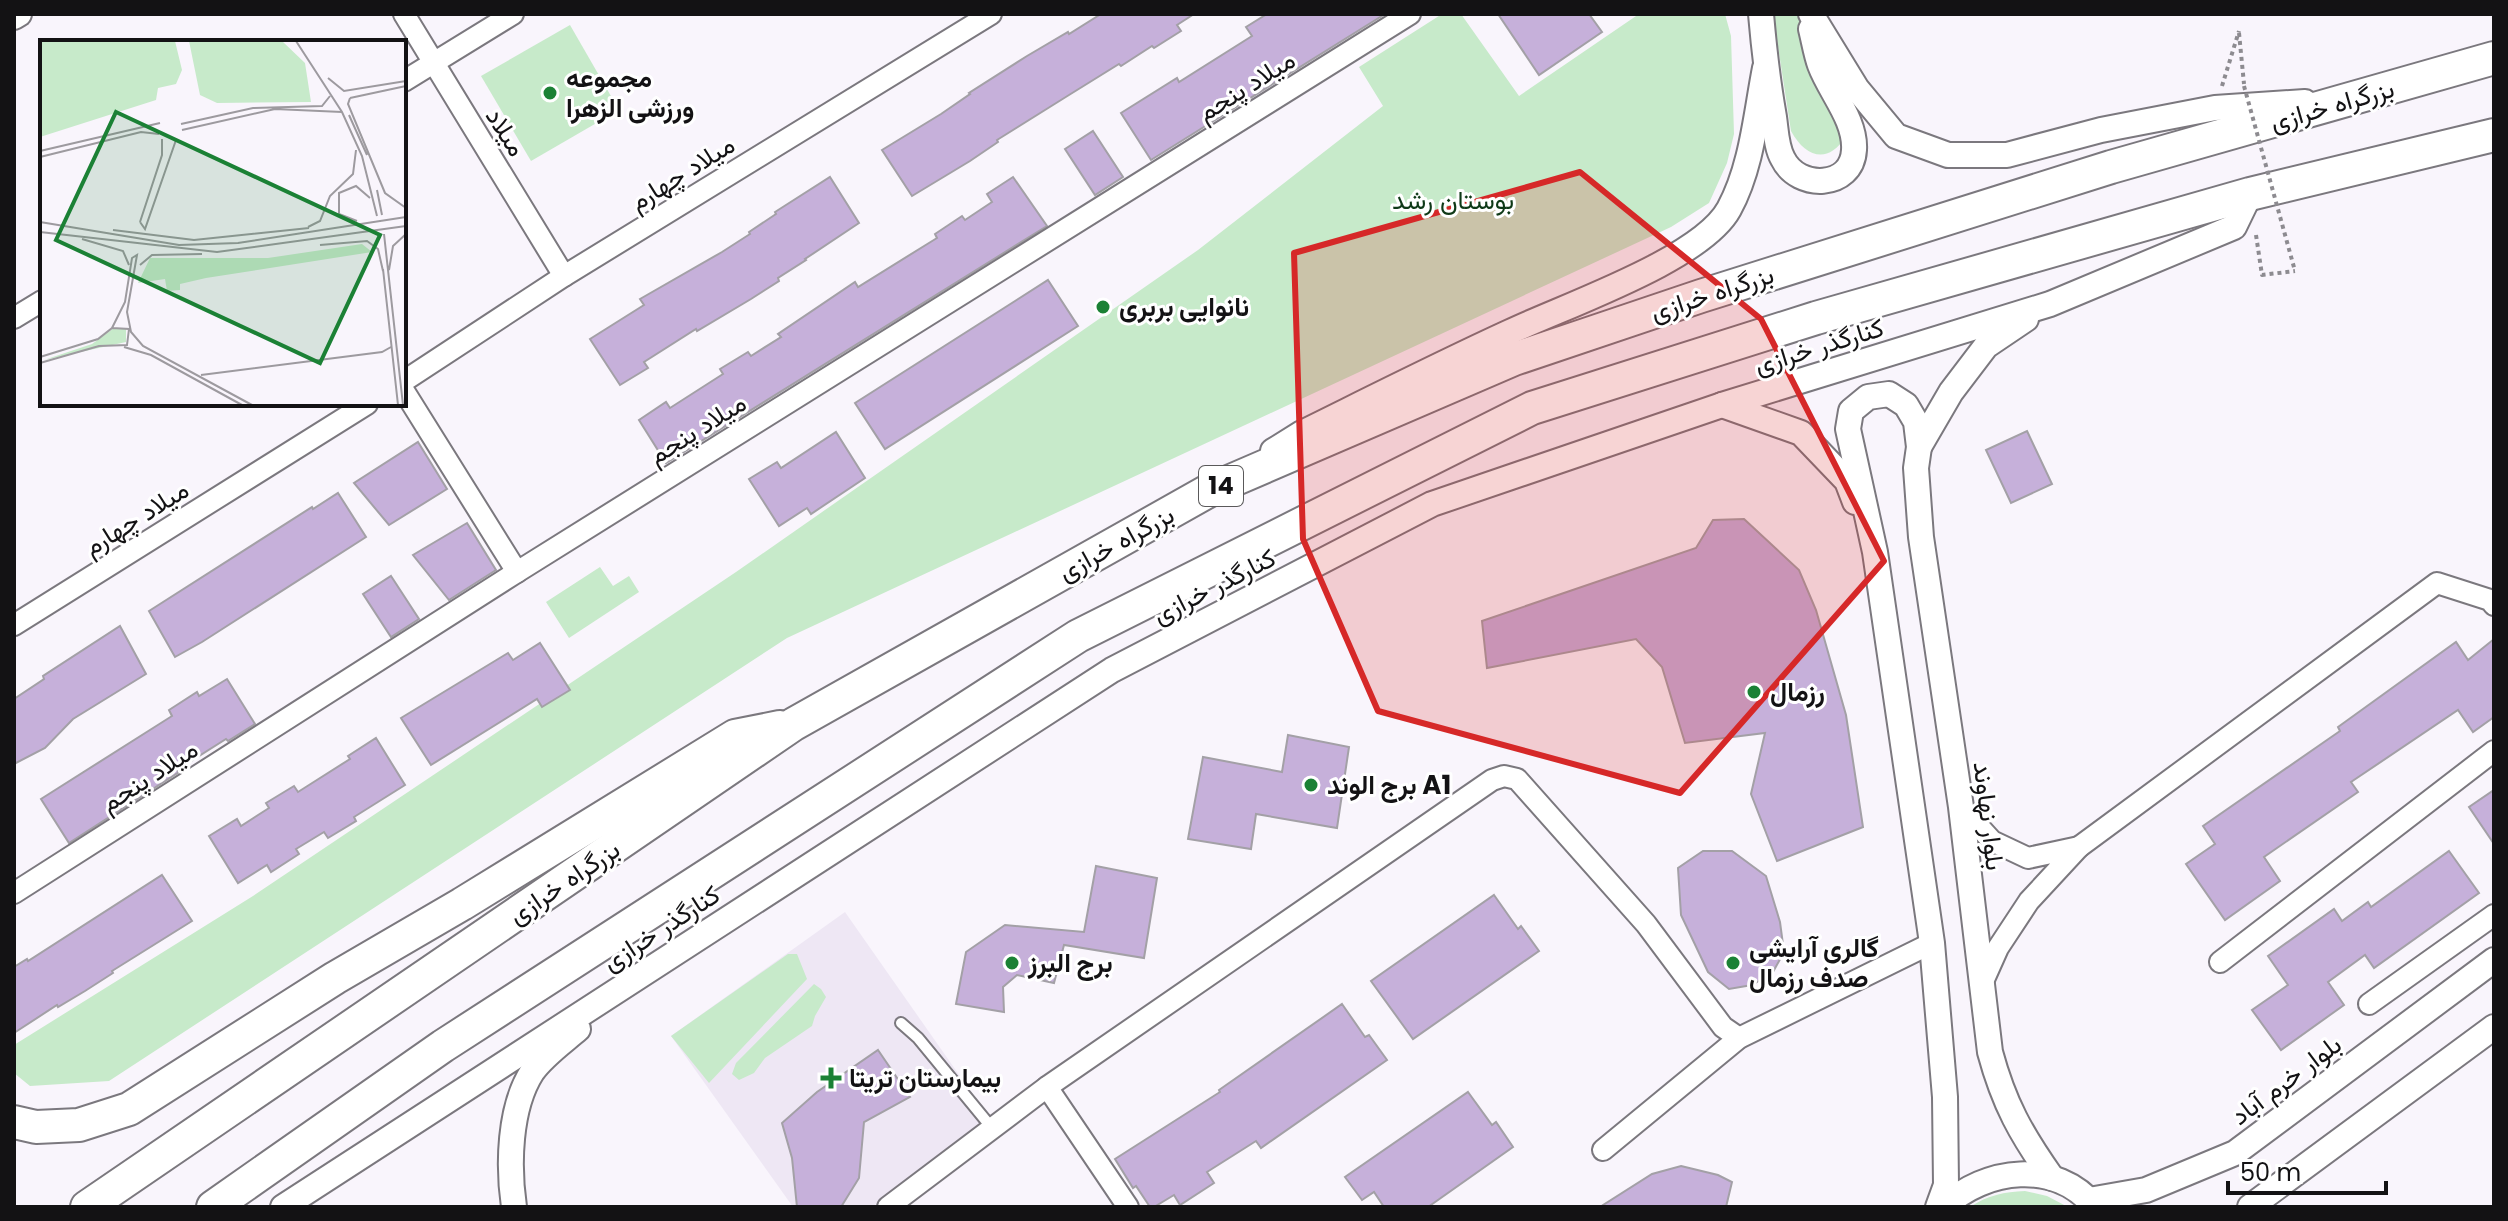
<svg xmlns="http://www.w3.org/2000/svg" width="2508" height="1221" viewBox="0 0 2508 1221" font-family="Poppins,Vazirmatn,sans-serif">
<style>
.built{fill:#eee7f4}
.green{fill:#c7eaca}
.building{fill:#c6b0da;stroke:#a3a0a6;stroke-width:2}
.lines{fill:none;stroke-linecap:round;stroke-linejoin:round}
.service-casing{stroke:#7b787e;stroke-width:14}
.minor-casing{stroke:#7b787e;stroke-width:24}
.tertiary-casing{stroke:#7b787e;stroke-width:28}
.trunk-casing{stroke:#7b787e;stroke-width:36}
.path{stroke:#8d8b90;stroke-width:4;stroke-dasharray:4 4;stroke-linecap:butt}
.service{stroke:#fff;stroke-width:10}
.minor{stroke:#fff;stroke-width:20}
.tertiary{stroke:#fff;stroke-width:24}
.trunk{stroke:#fff;stroke-width:32}
.path-bridge{stroke:#8d8b90;stroke-width:4;stroke-dasharray:4 4;stroke-linecap:butt}
.marked{fill:#d62828;fill-opacity:0.2;stroke:#d62828;stroke-width:6;stroke-linejoin:round}
.poi-dot{fill:#1b8135;stroke:#fff;stroke-width:3}
.labels{text-anchor:middle;stroke-width:6;stroke-linejoin:round;paint-order:stroke}
.shield{fill:#fff;stroke:#5a595a;stroke-width:2}
.shield-label{font-size:24px;font-weight:bold;fill:#131214}
.poi-label{font-size:26px;font-weight:bold;fill:#131214;stroke:#fff;text-anchor:start}
.street-label{font-size:26px;fill:#131214;stroke:#fff}
.park-label{font-size:26px;fill:#0e3917;stroke:#fff}
.inset-road{fill:none;stroke:#9d9a9f;stroke-width:2}
.view{fill:#1b8135;fill-opacity:0.15;stroke:#1b8135;stroke-width:4}
.inset-edge{fill:none;stroke:#131214;stroke-width:4}
</style>
<rect width="100%" height="100%" fill="#f9f5fc"/>
<!-- built -->
<path class="built" d="M845,912L990,1119L872,1207H793L671,1036Z"/>
<!-- green -->
<g class="green">
<path d="M1442,14H1461L1519,96L1639,14H1725L1731,36L1734,134L1727,163L1709,203L1671,227L787,638L109,1081L30,1086L14,1073V1045L253,896L736,572L1198,250L1383,106L1359,67Z"/>
<path d="M1773,14H1799L1824,73L1845,137C1828,165 1805,157 1791,131Z"/>
<path d="M570,25L619,110L531,161L481,76Z"/>
<path d="M600,567L613,586L629,576L639,592L569,638L546,602Z"/>
<path d="M788,954H797L807,979L709,1083L671,1036Z"/>
<path d="M814,984L821,989L826,997L815,1016L812,1026L765,1058L754,1073L739,1080L732,1074L736,1063Z"/>
<path d="M2025,1191L2047,1196L2068,1207H1970C1988,1195 2004,1192 2025,1191Z"/>
</g>
<!-- building -->
<g class="building">
<path d="M1101,14H1194L1177,25L1181,31L1154,48L1152,46L1121,66L1119,64L1069,95L997,140L998,142L970,161L912,196L882,150L941,114L970,94L969,93L1027,56L1068,32L1069,34Z"/>
<path d="M1267,14H1385L1151,160L1121,113L1177,78L1179,82L1252,36L1246,27Z"/>
<path d="M1498,14H1589L1602,32L1539,75Z"/>
<path d="M1093,131L1123,177L1095,195L1065,149Z"/>
<path d="M830,177L859,223L805,259L806,260L778,278L779,281L751,299L697,331L696,329L644,362L648,368L620,385L590,339L644,305L640,299L722,252L750,234L749,232L776,214L775,212Z"/>
<path d="M1013,177L1047,226L666,463L639,420L666,402L670,408L723,374L720,369L748,352L751,356L781,337L778,334L855,282L858,287L937,238L935,234L962,216L965,220L992,202L987,194Z"/>
<path d="M1048,280L1078,326L885,449L855,403Z"/>
<path d="M2027,431L2052,484L2011,503L1986,450Z"/>
<path d="M836,432L865,478L811,514L807,508L779,526L749,479L777,462L781,468Z"/>
<path d="M418,442L447,489L389,525L354,483Z"/>
<path d="M338,493L366,537L202,642L175,657L149,611L312,507L313,509Z"/>
<path d="M1744,519L1799,570L1816,610L1846,715L1863,827L1777,861L1751,794L1765,733L1685,743L1662,667L1636,639L1487,668L1482,621L1696,548L1713,520Z"/>
<path d="M467,523L496,570L449,600L413,555Z"/>
<path d="M391,576L419,619L391,637L363,594Z"/>
<path d="M120,626L146,674L73,719L45,748L14,764V699L44,679L43,676Z"/>
<path d="M2494,639V717L2473,732L2458,710L2351,782L2358,792L2264,857L2280,881L2225,920L2186,864L2215,844L2203,826L2340,731L2338,727L2456,642L2468,660Z"/>
<path d="M540,643L570,690L542,707L537,699L431,765L401,718L508,653L513,660Z"/>
<path d="M227,679L255,724L228,741L226,739L177,770L179,772L69,843L41,799L172,716L169,710L197,692L199,696Z"/>
<path d="M1288,735L1349,747L1337,828L1256,814L1251,849L1188,839L1203,757L1282,772Z"/>
<path d="M376,738L405,785L354,817L356,821L328,838L324,832L296,849L299,854L271,872L267,865L238,883L209,836L237,819L241,826L269,808L266,803L294,786L298,792L350,759L348,756Z"/>
<path d="M2494,790V844L2469,807Z"/>
<path d="M1703,851H1732L1766,876L1780,922L1784,952L1773,972L1752,985L1729,989L1708,972L1681,915L1678,868Z"/>
<path d="M2449,851L2479,893L2374,968L2365,955L2328,982L2344,1005L2281,1050L2252,1010L2288,985L2268,956L2334,909L2342,921L2368,902L2371,907Z"/>
<path d="M1096,866L1157,878L1144,958L1064,945L1054,983L1017,975L1003,987L1004,1012L956,1004L966,952L1005,925L1084,932Z"/>
<path d="M162,875L192,921L112,971L113,973L85,991L58,1007L57,1005L14,1033V967L27,959L28,961Z"/>
<path d="M1494,895L1518,929L1521,926L1539,951L1413,1039L1371,981Z"/>
<path d="M1342,1004L1365,1037L1369,1035L1387,1060L1261,1148L1256,1141L1207,1172L1214,1183L1180,1205L1174,1195L1154,1207H1150L1136,1186L1133,1188L1115,1159L1220,1092L1219,1090Z"/>
<path d="M878,1050L910,1097L864,1122L859,1178L841,1207H797L792,1158L782,1123L817,1092Z"/>
<path d="M1468,1092L1492,1125L1496,1122L1513,1147L1428,1207H1384L1374,1192L1362,1200L1345,1177Z"/>
<path d="M1681,1166L1718,1175L1732,1182L1726,1207H1600L1652,1174Z"/>
</g>
<g class="lines">
<!-- service casing -->
<g class="service-casing">
<path id="service" d="M901,1023L918,1038L992,1128"/>
</g>
<!-- minor casing -->
<g class="minor-casing">
<g id="minor">
<path d="M404,14L564,276"/>
<path d="M404,81L513,14"/>
<path d="M14,318L42,301"/>
<path d="M404,381L564,276L991,14"/>
<path d="M404,391L517,572"/>
<path d="M14,625L367,404"/>
<path d="M1961,807L1992,841L2028,858L2079,847L2029,901L1998,948L1981,986"/>
<path d="M2079,847L2437,583L2490,600L2494,605"/>
<path d="M14,893L517,572L1410,14"/>
<path d="M2220,962L2494,751"/>
<path d="M2369,1004L2494,915"/>
<path d="M1047,1087L1128,1207"/>
<path d="M1603,1150L1739,1038L1932,943"/>
<path d="M888,1207L1047,1087L1492,780L1504,776L1517,779L1646,924L1723,1027L1739,1038"/>
</g>
</g>
<!-- tertiary casing -->
<g class="tertiary-casing">
<g id="tertiary">
<path d="M1761,14C1764,49 1768,83 1774,117C1776,130 1776,147 1783,159C1798,190 1852,189 1854,150C1856,120 1830,92 1820,65C1816,54 1814,41 1811,29"/>
<path d="M1811,14L1857,89L1896,136L1948,155H2007L2101,130L2215,108L2305,102"/>
<path d="M14,17L19,14"/>
<path d="M1722,405L1801,433L1847,481L1855,502"/>
<path d="M1919,447L1951,392L1986,346L2026,319"/>
<path d="M1273,451L1302,433C1371,399 1440,364 1510,332C1564,306 1701,260 1729,209C1752,167 1756,114 1765,68"/>
<path d="M2089,1200L2146,1190L2235,1153L2494,960"/>
<path d="M283,1207L1112,670L1432,504L1722,405L2050,304L2234,227L2250,194"/>
<path d="M514,1207C508,1166 509,1108 532,1072C543,1056 563,1042 578,1029"/>
<path d="M1938,1207L1946,1185L1945,1097L1932,943L1875,552L1848,429L1851,411L1868,397L1889,394L1906,405L1916,422L1919,447L1916,468L1921,537L1961,807L1990,1052C2004,1104 2021,1134 2052,1178"/>
<path d="M1944,1207C1985,1168 2056,1159 2095,1207"/>
<path d="M2250,1207L2494,1027"/>
</g>
</g>
<!-- trunk casing -->
<g class="trunk-casing">
<g id="trunk">
<path d="M14,1122L36,1127L79,1125L129,1109L335,978L462,904L735,736L780,727"/>
<path d="M87,1207L794,724L1210,490L1514,359L1701,296L2111,167L2494,58"/>
<path d="M213,1207L443,1046L1078,636L1532,408L1816,318L2250,194L2494,135"/>
</g>
</g>
<!-- path -->
<g class="path">
<path d="M2239,33L2244,84"/>
<path d="M2222,86L2239,31"/>
<path d="M2256,235L2262,275L2295,271"/>
</g>
<!-- service -->
<use href="#service" class="service"/>
<!-- minor -->
<use href="#minor" class="minor"/>
<!-- tertiary -->
<use href="#tertiary" class="tertiary"/>
<!-- trunk -->
<use href="#trunk" class="trunk"/>
<!-- path-bridge -->
<path class="path-bridge" d="M2244,86L2295,271"/>
</g>
<!-- marked area -->
<path class="marked" d="M1580,172L1761,319L1884,561L1680,793L1378,711L1303,539L1294,253Z"/>
<!-- markers -->
<g class="poi-dot">
<circle cx="550" cy="93" r="8"/>
<circle cx="1103" cy="307" r="8"/>
<circle cx="1754" cy="692" r="8"/>
<circle cx="1311" cy="785" r="8"/>
<circle cx="1012" cy="963" r="8"/>
<circle cx="1733" cy="963" r="8"/>
<path d="M827 1066h8v8h8v8h-8v8h-8v-8h-8v-8h8z"/>
</g>
<g class="labels">
<!-- shield labels -->
<rect class="shield" x="1199" y="466" width="44" height="40" rx="6"/>
<g class="shield-label">
<text x="1221" y="494">14</text>
</g>
<!-- poi labels -->
<g class="poi-label">
<text x="566" y="87">مجموعه<tspan x="566" dy="30">ورزشی الزهرا</tspan></text>
<text x="1119" y="316">نانوایی بربری</text>
<text x="1770" y="701">رزمال</text>
<text x="1327" y="794">برج الوند A1</text>
<text x="1749" y="957">گالری آرایشی<tspan x="1749" dy="30">صدف رزمال</tspan></text>
<text x="1028" y="972">برج البرز</text>
<text x="849" y="1087">بیمارستان تریتا</text>
</g>
<!-- street labels -->
<g class="street-label">
<text transform="translate(1246 86) rotate(-32)" y="9">میلاد پنجم</text>
<text transform="translate(2332 105) rotate(-16)" y="9">بزرگراه خرازی</text>
<text transform="translate(506 132) rotate(58)" y="9">میلاد</text>
<text transform="translate(682 173) rotate(-32)" y="9">میلاد چهارم</text>
<text transform="translate(1712 293) rotate(-18)" y="9">بزرگراه خرازی</text>
<text transform="translate(1819 346) rotate(-17)" y="9">کنارگذر خرازی</text>
<text transform="translate(697 429) rotate(-32)" y="9">میلاد پنجم</text>
<text transform="translate(136 518) rotate(-32)" y="9">میلاد چهارم</text>
<text transform="translate(1116 543) rotate(-29)" y="9">بزرگراه خرازی</text>
<text transform="translate(1214 586) rotate(-27)" y="9">کنارگذر خرازی</text>
<text transform="translate(149 776) rotate(-33)" y="9">میلاد پنجم</text>
<text transform="translate(1989 816) rotate(83)" y="9">بلوار نهاوند</text>
<text transform="translate(564 882) rotate(-34)" y="9">بزرگراه خرازی</text>
<text transform="translate(661 928) rotate(-33)" y="9">کنارگذر خرازی</text>
<text transform="translate(2286 1080) rotate(-37)" y="9">بلوار خرم آباد</text>
</g>
<!-- park labels -->
<g class="park-label">
<text x="1453" y="209">بوستان رشد</text>
</g>
</g>
<!-- overview -->
<g transform="translate(40 40)">
<rect width="366" height="366" fill="#f9f5fc"/>
<path d="M0,1H135L142,30L136,44L118,48L116,60L0,97ZM149,1H242L265,23L271,62L177,63L160,55ZM322,204L332,212L166,238L140,244V250L127,251L125,239L98,243L110,218H228ZM74,288L86,289V302L4,320L52,304Z" fill="#c7eaca"/>
<path class="inset-road" d="M256,1L302,72L322,116L337,176M288,38L304,51L366,41M310,58L308,64L345,153L366,168M310,58L366,46M309,75L327,115M141,84L213,68L282,66L290,56M142,90L235,69L302,72M0,111L120,83M0,117L101,92L119,94M337,150L342,175M317,181L299,174V153L316,146L330,158M0,182L139,205L198,203L366,177M100,182L105,189L136,100M100,182L122,115V99M268,187L280,181L290,156L313,134L316,110M73,190L154,200L269,188M0,192L177,212L366,186M344,194L363,365M42,199L83,211L89,225M280,205L327,201L338,209L343,231M100,225L112,215L162,214M343,229L358,365M349,230L353,206L366,194M84,307L111,315L202,365M0,317L58,299L72,288L85,262L92,218L97,215L87,272L91,292L103,306L212,365M0,323L59,306L87,305L89,289L72,288M161,335L342,312L351,307"/>
<path class="view" d="M76,72L340,195L280,323L16,200Z"/>
<rect width="366" height="366" class="inset-edge"/>
</g>
<!-- border -->
<rect width="2508" height="1221" fill="none" stroke="#131214" stroke-width="32"/>
<!-- scale -->
<path d="M2228 1181v12h158v-12" fill="none" stroke="#131214" stroke-width="4"/>
<text x="2240" y="1181" font-size="24" fill="#131214" stroke="#ffffff" stroke-width="6" paint-order="stroke">50 m</text>
</svg>
